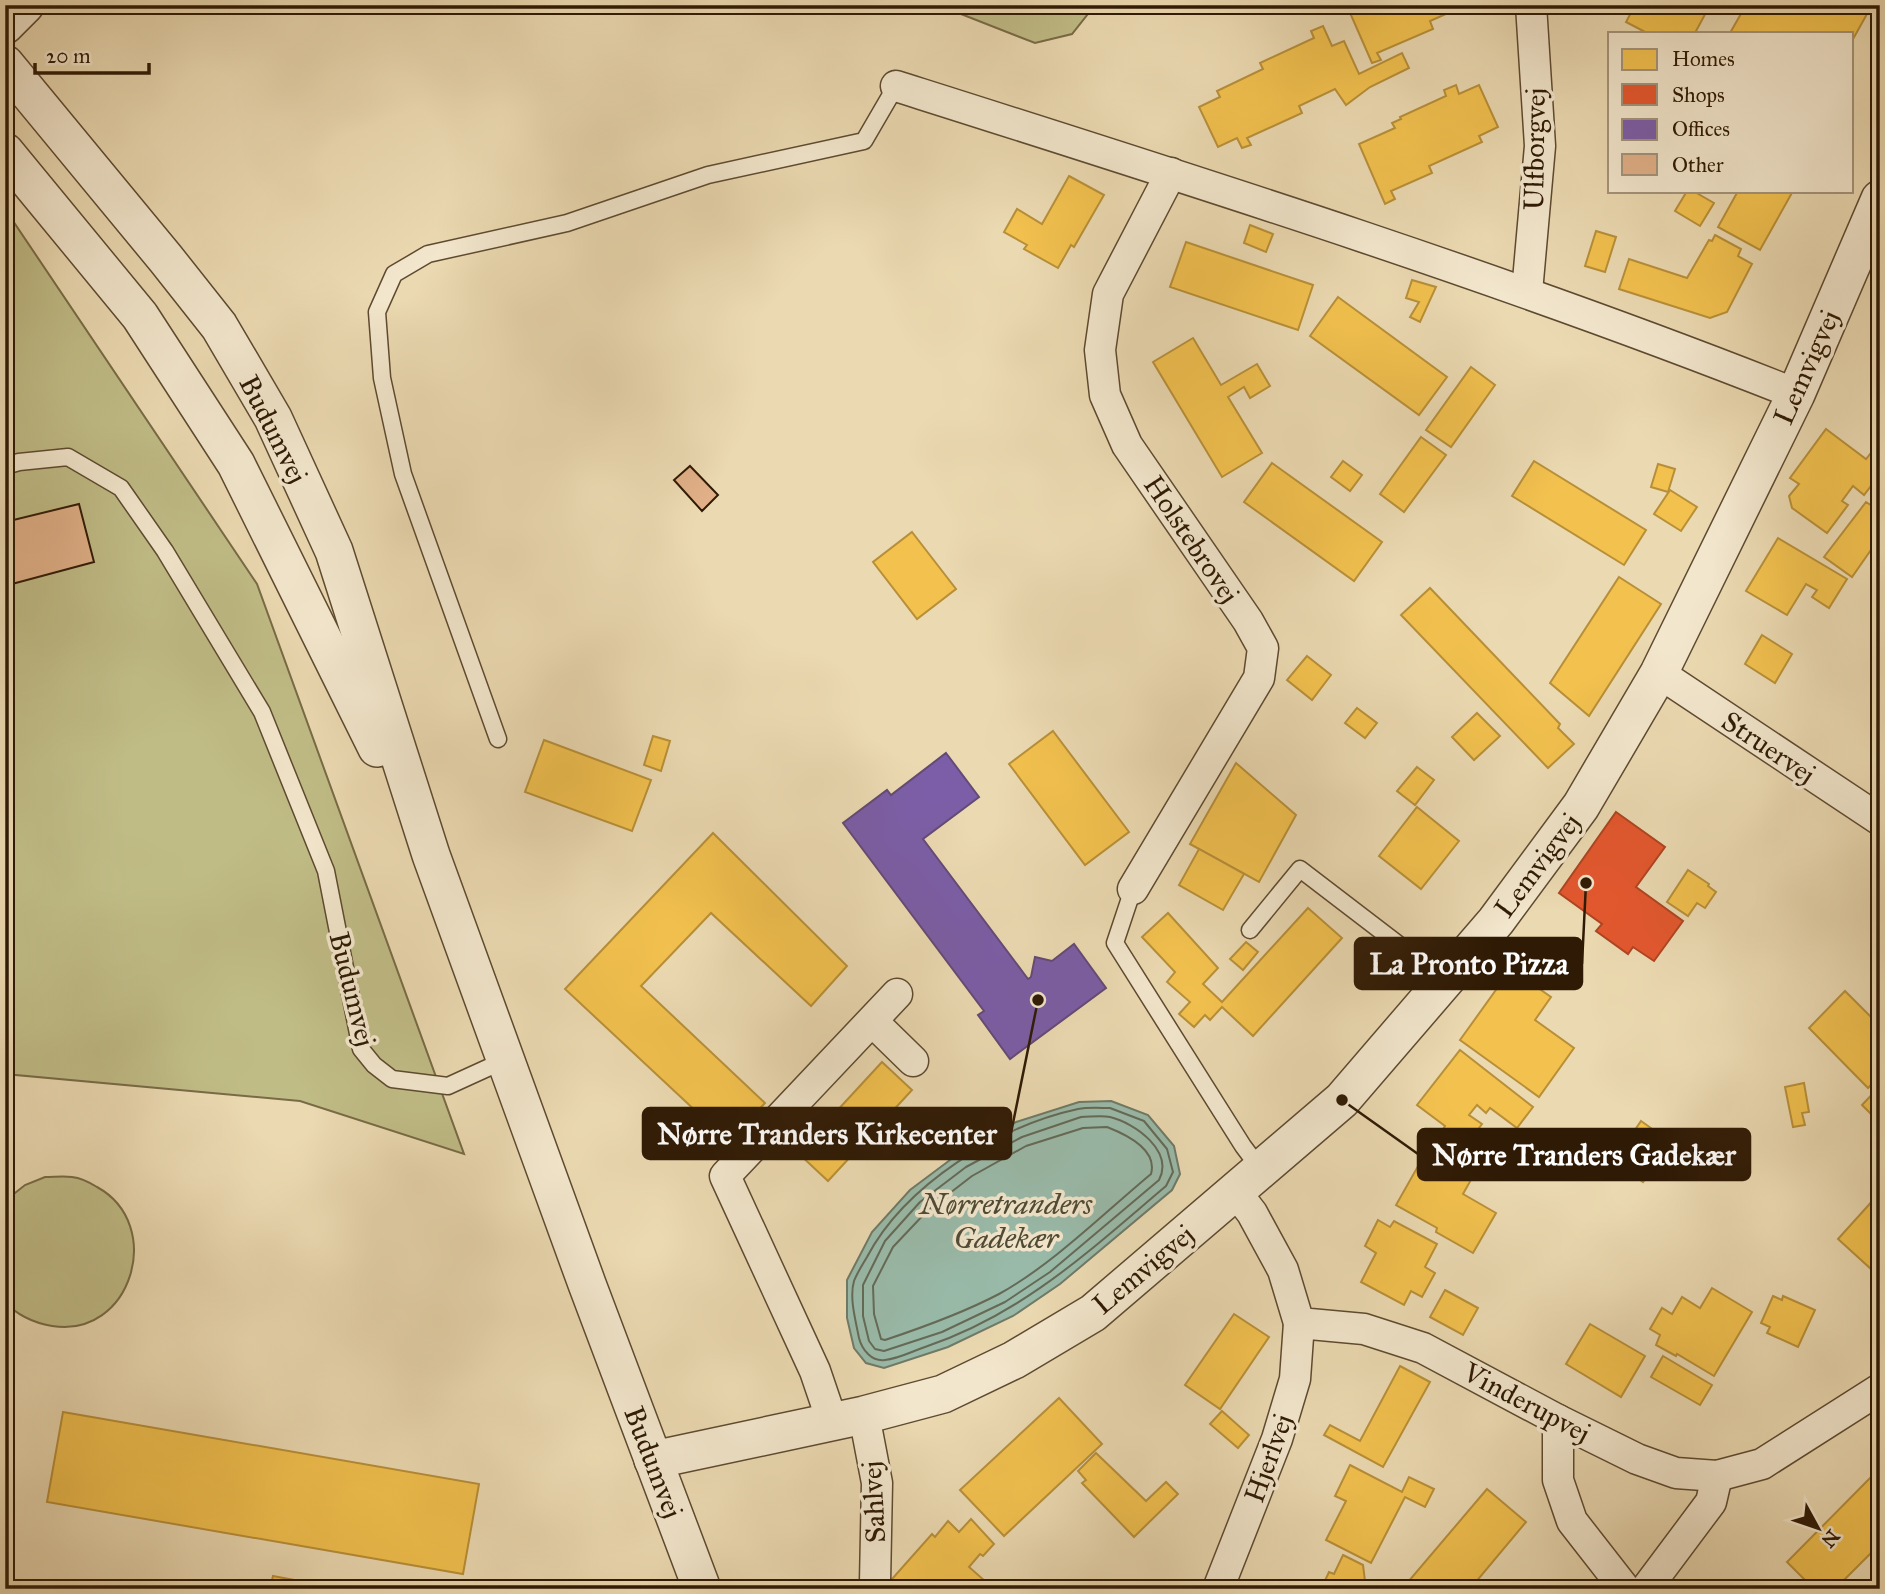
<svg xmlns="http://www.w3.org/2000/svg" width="1885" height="1594" viewBox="0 0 1885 1594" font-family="'IM FELL Great Primer',serif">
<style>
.green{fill:#c0bc86;stroke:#786b46;stroke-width:2}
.water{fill:#99baa9;stroke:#6f7a67;stroke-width:2}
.homes{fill:#f2c14e;stroke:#b88f38;stroke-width:2}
.shops{fill:#e4572e;stroke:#ae4522;stroke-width:2}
.offices{fill:#7b5ea7;stroke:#644a76;stroke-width:2}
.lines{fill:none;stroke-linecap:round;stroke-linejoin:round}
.shore{stroke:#646a57;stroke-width:2}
.building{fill:#e1b088;stroke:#2f1a05;stroke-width:2}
.service-casing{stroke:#5e4a30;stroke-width:19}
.minor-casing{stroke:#5e4a30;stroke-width:33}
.tertiary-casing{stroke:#5e4a30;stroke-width:40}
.service{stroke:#f2e6cc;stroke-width:16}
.minor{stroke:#f2e6cc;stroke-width:30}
.tertiary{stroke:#f2e6cc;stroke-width:37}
.labels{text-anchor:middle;stroke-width:7;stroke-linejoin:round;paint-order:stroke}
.street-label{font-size:28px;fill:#2f1a05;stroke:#f2e6cc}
.water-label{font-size:30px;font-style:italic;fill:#4f4a36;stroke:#f2e6cc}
.leader{fill:none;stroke:#2f1a05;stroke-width:2.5}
.callout-dot{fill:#2f1a05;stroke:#f2e6cc;stroke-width:2.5}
.callout{fill:#2f1a05;stroke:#2f1a05;stroke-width:2.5}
.callout-label{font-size:30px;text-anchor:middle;font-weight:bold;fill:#fff}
</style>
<rect width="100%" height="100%" fill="#ebd9b1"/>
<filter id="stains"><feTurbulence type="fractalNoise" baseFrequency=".00286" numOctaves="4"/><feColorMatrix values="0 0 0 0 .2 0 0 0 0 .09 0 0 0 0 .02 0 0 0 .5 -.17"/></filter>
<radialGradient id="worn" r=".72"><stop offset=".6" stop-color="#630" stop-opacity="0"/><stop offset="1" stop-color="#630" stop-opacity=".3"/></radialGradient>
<!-- green -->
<g class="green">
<path d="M938,5H1095L1072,34L1035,43Z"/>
<path d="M5,209L257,584L464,1154L300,1101L5,1074Z"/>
<path d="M45,1177C54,1177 64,1176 72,1177C81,1178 89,1182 97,1187C166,1225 131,1339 52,1326C35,1323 17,1315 5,1302V1201L25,1185Z"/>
</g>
<!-- water -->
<path class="water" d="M1111,1101L1148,1115L1174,1146L1180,1174L1172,1190L1060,1284L1013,1316L948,1347L884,1368L866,1363L854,1348L847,1318V1280L872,1232L910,1190L958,1154L1016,1122L1079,1102Z"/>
<!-- homes -->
<g class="homes">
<path d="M1466,5L1430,21L1433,29L1377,53L1381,60L1372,63L1347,6Z"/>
<path d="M1635,5H1710L1695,33H1647L1626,22Z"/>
<path d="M1746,5H1872L1852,41V33H1730Z"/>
<path d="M1323,26L1332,46L1344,41L1359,74L1402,53L1409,68L1370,87L1346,105L1335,89L1299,106L1302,113L1247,138L1251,145L1242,148L1237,138L1218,147L1199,107L1220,97L1217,91L1263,69L1260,63L1314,38L1311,31Z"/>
<path d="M1456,85L1459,94L1479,85L1498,127L1479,136L1482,142L1429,166L1432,173L1391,191L1395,199L1385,204L1359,144L1395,128L1392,123L1401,119L1400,117L1446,96L1444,90Z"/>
<path d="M1069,176L1104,195L1074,247L1071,245L1058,268L1024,249L1027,245L1004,232L1017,209L1042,224Z"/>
<path d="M1687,191H1693L1714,203L1700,226L1675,211Z"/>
<path d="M1738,191H1793L1760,250L1718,227Z"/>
<path d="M1250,225L1273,234L1266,252L1244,243Z"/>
<path d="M1596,231L1616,237L1605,272L1585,266Z"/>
<path d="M1715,235L1741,249L1738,256L1752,264L1727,312L1710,318L1619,289L1629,259L1687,278L1709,240L1712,241Z"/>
<path d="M1186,242L1313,285L1298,330L1170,287Z"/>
<path d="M1412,280L1436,287L1420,322L1410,317L1419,302L1406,298Z"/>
<path d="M1338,297L1447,377L1419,415L1310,336Z"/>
<path d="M1193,338L1221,385L1257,364L1270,386L1250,398L1244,387L1228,397L1262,453L1222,477L1153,362Z"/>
<path d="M1471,367L1495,385L1451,447L1426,430Z"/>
<path d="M1826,429L1866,459L1870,454L1880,461V474L1864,495L1853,486L1842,501L1848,505L1827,533L1792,508L1789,496L1799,484L1790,478Z"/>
<path d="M1421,437L1446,455L1404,512L1380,494Z"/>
<path d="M1343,461L1362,475L1350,491L1331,477Z"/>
<path d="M1534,461L1646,530L1624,565L1512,496Z"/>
<path d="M1272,463L1382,542L1354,581L1244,502Z"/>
<path d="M1658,464L1675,469L1668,492L1651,487Z"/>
<path d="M1670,490L1697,507L1681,531L1654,514Z"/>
<path d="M1866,502L1880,511V537L1852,577L1824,557Z"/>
<path d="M912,532L956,589L917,619L873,562Z"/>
<path d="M1778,538L1847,579L1829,608L1812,597L1817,590L1806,584L1787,615L1746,591Z"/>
<path d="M1619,577L1661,604L1589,716L1550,683Z"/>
<path d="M1430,588L1560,724L1558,728L1574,744L1548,768L1401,615Z"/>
<path d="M1762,635L1792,654L1775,683L1745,664Z"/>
<path d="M1307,656L1331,675L1312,700L1287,680Z"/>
<path d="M1357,708L1377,723L1365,738L1345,723Z"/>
<path d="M1477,713L1500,736L1474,760L1452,737Z"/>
<path d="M1053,731L1129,832L1085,865L1009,764Z"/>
<path d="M653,736L670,741L661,771L644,765Z"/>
<path d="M544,740L651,780L632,831L525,792Z"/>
<path d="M1236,763L1296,815L1259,882L1190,844Z"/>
<path d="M1417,767L1434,780L1415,805L1397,791Z"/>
<path d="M1417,807L1459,841L1421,889L1379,856Z"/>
<path d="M713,833L847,966L811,1006L711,913L641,986L765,1103L729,1142L565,989Z"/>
<path d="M1199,849L1244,874L1223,910L1179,885Z"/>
<path d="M1688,870L1709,884L1708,886L1716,892L1705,908L1697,903L1688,916L1667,902Z"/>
<path d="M1308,908L1342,938L1253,1036L1222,1007L1210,1020L1205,1015L1194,1027L1179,1014L1190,1002L1167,982L1175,972L1142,937L1168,913L1218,968L1203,984L1222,1002Z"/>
<path d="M1246,942L1258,952L1243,970L1230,959Z"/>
<path d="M1511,969L1551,997L1535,1020L1574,1048L1539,1097L1460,1040Z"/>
<path d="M1845,991L1880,1026V1079L1878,1078L1868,1088L1809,1028Z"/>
<path d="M1460,1050L1533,1107L1517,1128L1490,1108L1486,1113L1477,1105L1469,1115L1482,1124L1479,1128L1483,1131L1462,1166L1432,1148L1445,1126L1417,1105Z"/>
<path d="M882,1062L912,1090L828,1181L798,1153Z"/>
<path d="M1804,1083L1809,1112L1802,1113L1805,1125L1793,1127L1785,1087Z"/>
<path d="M1880,1086V1123L1862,1105Z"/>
<path d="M1641,1121L1672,1143L1643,1182L1614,1161Z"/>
<path d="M1426,1152L1472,1178L1463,1194L1496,1213L1473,1253L1436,1232L1437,1228L1396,1205Z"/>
<path d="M1875,1198L1880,1203V1260L1871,1269L1838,1239Z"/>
<path d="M1378,1220L1390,1227L1394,1221L1437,1244L1425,1267L1435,1273L1422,1297L1411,1291L1404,1305L1361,1282L1376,1253L1365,1246Z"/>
<path d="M1712,1288L1752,1312L1714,1376L1677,1354L1676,1356L1656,1345L1660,1335L1650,1329L1662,1308L1672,1314L1682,1297L1700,1308Z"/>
<path d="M1445,1290L1478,1308L1463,1335L1430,1317Z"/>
<path d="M1773,1296L1782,1300L1783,1296L1815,1310L1798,1347L1767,1333L1770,1327L1761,1323Z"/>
<path d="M1234,1314L1269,1337L1220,1409L1185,1385Z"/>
<path d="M1590,1324L1645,1356L1621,1397L1566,1364Z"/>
<path d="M1663,1356L1712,1385L1700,1405L1651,1377Z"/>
<path d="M1400,1366L1430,1382L1383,1467L1324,1435L1330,1425L1360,1441Z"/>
<path d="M1059,1398L1102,1444L1004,1536L960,1490Z"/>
<path d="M1222,1411L1249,1435L1238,1448L1210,1424Z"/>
<path d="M63,1412L479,1484L463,1574L47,1502Z"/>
<path d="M1096,1453L1146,1501L1166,1482L1178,1494L1134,1537L1082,1483L1086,1480L1078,1471Z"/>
<path d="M1350,1465L1402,1492L1409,1477L1434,1489L1425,1507L1405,1497L1371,1563L1326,1540L1346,1501L1335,1496Z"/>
<path d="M1880,1468V1544L1835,1589H1814L1787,1562Z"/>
<path d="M1487,1489L1526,1522L1470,1589H1402Z"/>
<path d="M971,1519L994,1544L983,1556L980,1554L969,1567L985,1581L978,1589L884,1588L932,1534L935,1537L948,1521L959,1532Z"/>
<path d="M1343,1555L1363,1565L1366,1589H1321L1329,1572L1334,1574Z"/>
<path d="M273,1576L337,1588L270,1589Z"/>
</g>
<!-- shops -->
<path class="shops" d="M1616,812L1665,847L1636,887L1683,921L1654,961L1633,947L1628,954L1596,931L1602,924L1559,893Z"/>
<!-- offices -->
<path class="offices" d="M946,753L979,797L923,839L1028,979L1031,977L1035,957L1052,961L1074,944L1106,988L1010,1059L978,1015L984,1011L843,823L887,790L891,795Z"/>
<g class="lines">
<!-- shore -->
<g class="shore">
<path d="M1110,1108L1144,1121L1167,1149L1173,1172L1166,1186C1089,1251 1023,1314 925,1347C913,1351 898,1359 885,1360C872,1362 862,1350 859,1338C856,1322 849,1298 854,1281C857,1273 863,1264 867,1257C905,1185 999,1126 1078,1109C1088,1107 1100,1108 1110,1108Z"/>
<path d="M1081,1117C1090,1117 1101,1115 1110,1117C1135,1123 1174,1151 1159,1180L1050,1272L1005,1302L942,1332L884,1351L875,1349L869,1341L863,1316V1285L885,1241L920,1202L966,1167L1022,1137Z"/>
<path d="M1107,1127C1125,1134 1158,1149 1151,1174C1104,1213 1052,1265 999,1294C963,1313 924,1327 885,1340L881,1339L874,1314L873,1286L893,1247L928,1210L972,1176L1026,1146L1083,1128Z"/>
</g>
</g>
<!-- building -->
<g class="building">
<path d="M690,466L718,495L702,511L674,480Z"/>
<path d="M79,504L94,562L12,584L5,557V522Z"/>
</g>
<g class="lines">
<!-- service casing -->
<g class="service-casing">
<g id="service">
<path d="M5,466L19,462L68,457L121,488L165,551L262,712L326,871L361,1049L374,1065L392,1079L448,1086L505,1060"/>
<path d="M498,739L403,474L382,378L377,312L394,274L428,254L567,223L708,175L864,141L896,86"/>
<path d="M1133,889L1115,943L1243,1146L1261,1170"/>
<path d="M1250,930L1300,869L1445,980"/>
</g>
</g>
<!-- minor casing -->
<g class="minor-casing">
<g id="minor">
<path d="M896,86C1199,182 1501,277 1796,394"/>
<path d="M1527,292L1540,146L1531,5"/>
<path d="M1659,673L1880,820"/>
<path d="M1133,889L1259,678L1263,648L1248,621L1127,445L1105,395L1100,350L1108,294L1171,173"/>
<path d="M872,1021L913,1061"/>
<path d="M1235,1191L1252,1213L1283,1270L1299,1323L1364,1329L1423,1348L1558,1420L1637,1459L1676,1473L1717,1476L1762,1464L1880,1389"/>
<path d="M864,1415L877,1483L875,1583L877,1589"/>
<path d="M1558,1420V1480L1572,1521L1625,1589"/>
<path d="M832,1421L815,1371L725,1176L897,994"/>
<path d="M1218,1589L1277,1439L1295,1379L1299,1323"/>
<path d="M1646,1589L1711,1502L1717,1476"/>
</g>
</g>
<!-- tertiary casing -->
<g class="tertiary-casing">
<g id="tertiary">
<path d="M5,25L25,5"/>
<path d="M5,64L166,259L219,326L273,418L334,551L431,855L587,1284L702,1589"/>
<path d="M5,152L140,316L236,464L377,748"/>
<path d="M653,1460L864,1415L943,1394L1014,1360L1093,1313L1342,1100L1496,921L1581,806L1659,673L1796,394L1880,199"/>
</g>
</g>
<!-- service -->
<use href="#service" class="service"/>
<!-- minor -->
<use href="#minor" class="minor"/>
<!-- tertiary -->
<use href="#tertiary" class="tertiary"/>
</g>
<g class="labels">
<!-- street labels -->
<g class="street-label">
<text transform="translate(1534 149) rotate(-89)" y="10">Ulfborgvej</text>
<text transform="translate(1806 367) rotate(-66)" y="10">Lemvigvej</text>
<text transform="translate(274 429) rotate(63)" y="10">Budumvej</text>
<text transform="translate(1192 539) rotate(56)" y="10">Holstebrovej</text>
<text transform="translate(1769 747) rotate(34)" y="10">Struervej</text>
<text transform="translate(1537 865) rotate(-53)" y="10">Lemvigvej</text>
<text transform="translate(353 989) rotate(76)" y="10">Budumvej</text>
<text transform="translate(1143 1269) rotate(-40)" y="10">Lemvigvej</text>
<text transform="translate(1527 1402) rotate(28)" y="10">Vinderupvej</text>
<text transform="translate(1268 1458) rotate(-70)" y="10">Hjerlvej</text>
<text transform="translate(654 1462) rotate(69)" y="10">Budumvej</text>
<text transform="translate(873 1502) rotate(-93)" y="10">Sahlvej</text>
</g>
<!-- water labels -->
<g class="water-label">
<text x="1006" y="1214">Nørretranders<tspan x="1006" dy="34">Gadekær</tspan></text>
</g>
</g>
<!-- callouts -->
<path class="leader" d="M1586 883L1582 964M1038 1000L1011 1133M1342 1100L1418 1154"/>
<g class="callout-dot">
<circle cx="1586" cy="883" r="7"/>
<circle cx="1038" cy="1000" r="7"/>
<circle cx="1342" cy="1100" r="7"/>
</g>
<g class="callout">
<rect x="1355" y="938" width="227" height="51" rx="7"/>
<rect x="643" y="1108" width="368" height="51" rx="7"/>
<rect x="1418" y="1129" width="332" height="51" rx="7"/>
</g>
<g class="callout-label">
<text x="1469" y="974">La Pronto Pizza</text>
<text x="827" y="1144">Nørre Tranders Kirkecenter</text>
<text x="1584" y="1165">Nørre Tranders Gadekær</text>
</g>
<!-- margin -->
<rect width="1885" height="1594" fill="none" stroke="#ebd9b1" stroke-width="28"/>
<rect x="7" y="7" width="1871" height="1580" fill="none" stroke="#2f1a05" stroke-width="3.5"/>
<rect x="14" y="14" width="1857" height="1566" fill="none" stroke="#2f1a05" stroke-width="2"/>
<!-- legend -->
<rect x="1608" y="32" width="245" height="161" fill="#f2e6cc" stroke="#a4947c" stroke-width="2"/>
<rect x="1622" y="49" width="35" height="21" fill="#f2c14e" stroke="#a4947c" stroke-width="2"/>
<text x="1672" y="66" font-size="21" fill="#2f1a05">Homes</text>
<rect x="1622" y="84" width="35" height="21" fill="#e4572e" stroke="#a4947c" stroke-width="2"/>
<text x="1672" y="102" font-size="21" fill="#2f1a05">Shops</text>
<rect x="1622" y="119" width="35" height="21" fill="#7b5ea7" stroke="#a4947c" stroke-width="2"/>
<text x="1672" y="136" font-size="21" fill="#2f1a05">Offices</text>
<rect x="1622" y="154" width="35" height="21" fill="#e1b088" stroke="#a4947c" stroke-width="2"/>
<text x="1672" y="172" font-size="21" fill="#2f1a05">Other</text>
<!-- north arrow -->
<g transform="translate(1818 1528) rotate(130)" stroke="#f2e6cc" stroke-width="5" paint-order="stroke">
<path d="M0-5L12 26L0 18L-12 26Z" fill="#2f1a05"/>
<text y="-10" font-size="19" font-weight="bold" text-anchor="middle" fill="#2f1a05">N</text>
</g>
<!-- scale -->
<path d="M35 63v10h114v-10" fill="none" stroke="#2f1a05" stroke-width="3.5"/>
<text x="46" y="63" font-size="21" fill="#2f1a05" stroke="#f2e6cc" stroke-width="5" paint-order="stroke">20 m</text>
<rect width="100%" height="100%" filter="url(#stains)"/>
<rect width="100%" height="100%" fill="url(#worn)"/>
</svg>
